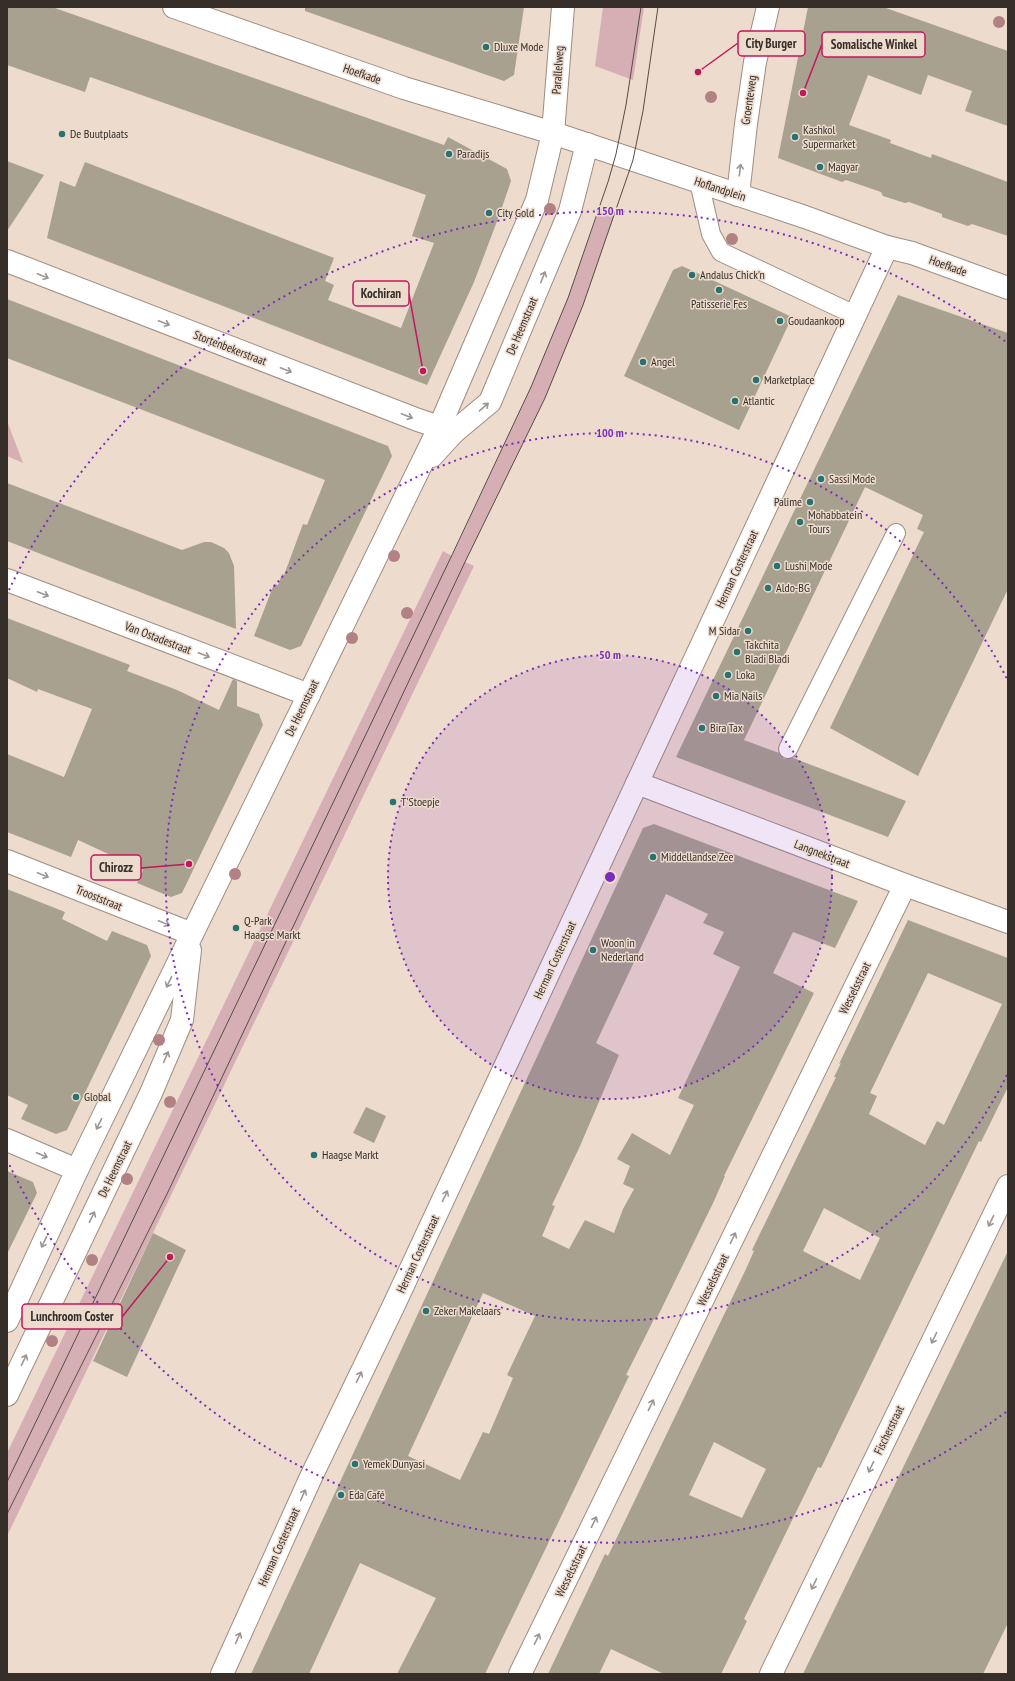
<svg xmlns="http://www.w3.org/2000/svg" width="1015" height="1681" viewBox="0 0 1015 1681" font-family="'PT Sans Narrow',sans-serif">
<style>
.green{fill:#d6afb5}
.building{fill:#a9a18f;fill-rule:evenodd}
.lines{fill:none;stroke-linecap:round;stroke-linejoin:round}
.lane-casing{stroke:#9e8d80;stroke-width:20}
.street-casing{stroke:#9e8d80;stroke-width:24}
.secondary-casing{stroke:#9e8d80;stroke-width:24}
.lane{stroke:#fff;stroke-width:18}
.street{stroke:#fff;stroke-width:22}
.secondary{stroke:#fff;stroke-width:22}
.tram{stroke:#564d47;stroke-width:1}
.tree{fill:#b18184}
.oneway{stroke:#9a9694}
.ring{fill:none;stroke:#7b2cbf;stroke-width:2;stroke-dasharray:2 4}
.poi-dot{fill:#287372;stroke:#eddbcd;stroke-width:1.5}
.labels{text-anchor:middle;stroke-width:3;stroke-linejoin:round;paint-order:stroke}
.poi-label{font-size:12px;fill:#352e29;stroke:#eddbcd;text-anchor:start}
.street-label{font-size:12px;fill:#352e29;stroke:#eddbcd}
.centre{fill:#7b2cbf;stroke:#eddbcd;stroke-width:2}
.ring-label{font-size:12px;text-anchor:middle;font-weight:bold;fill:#7b2cbf;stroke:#eddbcd;stroke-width:3;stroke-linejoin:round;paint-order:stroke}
.leader{fill:none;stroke:#c2185b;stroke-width:1.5}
.callout-dot{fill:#c2185b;stroke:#eddbcd;stroke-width:1.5}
.callout{fill:#eddbcd;stroke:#c2185b;stroke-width:1.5}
.callout-label{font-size:13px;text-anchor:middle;font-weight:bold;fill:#352e29}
</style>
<rect width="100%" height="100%" fill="#eddbcd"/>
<!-- green -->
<g class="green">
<path d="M603,7H644L633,80L595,66Z"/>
<path d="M600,207L615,212L583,306L545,398L465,562L474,566L7,1536V1453L443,551L452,556L531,387L568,298Z"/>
<path d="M7,421L23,463L7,456Z"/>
</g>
<!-- building -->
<g class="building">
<path d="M7,7H52L444,145L448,137L507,169L511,181L499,216L474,282L427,385L47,238L60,181L75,187L85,162L334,258L325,281L334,285L328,300L401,328L434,243L412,236L426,195L90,77L85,92L7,65Z"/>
<path d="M305,7H524L514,75L504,81L305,11Z"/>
<path d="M808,7H883L1008,51V126L965,111L972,91L928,75L921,95L868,75L849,125L891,140L890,143L931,158L932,154L1008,182V236L972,224L968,226L942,217V214L909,202L905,203L883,196L881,192L846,180L842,182L778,158Z"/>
<path d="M7,161L44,175L7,231Z"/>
<path d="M682,266L792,317L739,430L624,376L673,270Z"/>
<path d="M898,295L1008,333V589L918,776L830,728L924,532L917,529L923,515L865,487L744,740L779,753L784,759L793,758L906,801L888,837L676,757Z"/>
<path d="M7,299L388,446L392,456L301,646L290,650L254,636L274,584L278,585L282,574L284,575L303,524L307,525L325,480L7,358Z"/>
<path d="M7,483L182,550L204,542H211L224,548L229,553L234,566L236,629L7,541Z"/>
<path d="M7,618L130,665L127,671L177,690L219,710L233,679L237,681V706L259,714L263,725L182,893L171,897L137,883L143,870L78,840L71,857L7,832V754L64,777L92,709L38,689L37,692L7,678Z"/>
<path d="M654,824L858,901L835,948L793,932L773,973L814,993L724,1176H725L714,1201L656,1320L654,1319L626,1375L629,1376L485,1674H397L436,1598L360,1563L309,1674H251L643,828ZM666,894L708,914L703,923L724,932L713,954L740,967L678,1098L694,1105L670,1155L632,1133L617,1159L630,1166L623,1184L634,1189L623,1209L614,1233L585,1220L569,1249L542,1236L555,1206L552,1205L580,1146L619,1055L596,1043ZM483,1293L535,1316L507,1375L513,1378L489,1434L483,1432L460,1480L408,1456Z"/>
<path d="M7,889L65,912L62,919L107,941L112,931L147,945L151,956L67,1130L56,1134L21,1119L28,1105L7,1095Z"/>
<path d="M908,920L1008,958V1087L981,1142L979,1141L821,1468L818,1467L744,1619L747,1621L721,1674H664L611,1649L599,1674H548L605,1554L608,1556L746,1269L754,1251L752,1250L836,1077H834L841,1063L839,1064ZM928,973L1002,1004L944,1125L937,1121L925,1145L869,1114L877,1096L870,1093ZM824,1208L880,1238L860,1280L803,1251ZM714,1442L766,1469L742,1518L689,1495Z"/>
<path d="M366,1107L386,1116L374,1143L353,1133Z"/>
<path d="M7,1171L33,1182L37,1193L7,1254Z"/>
<path d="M153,1233L186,1250L127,1377L93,1361Z"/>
<path d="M1008,1251V1623L983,1674H803Z"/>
</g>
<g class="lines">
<!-- lane casing -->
<g class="lane-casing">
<g id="lane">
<path d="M699,182L711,234L721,252L855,315"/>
<path d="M788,749L896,533"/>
</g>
</g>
<!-- street casing -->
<g class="street-casing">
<g id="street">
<path d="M738,195L746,124L755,62L768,7"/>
<path d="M7,261L418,420L454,432"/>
<path d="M7,580L309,695"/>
<path d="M637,783L905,885L1008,922"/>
<path d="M7,861L192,934"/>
<path d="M7,1140L77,1170"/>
<path d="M222,1674L311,1477L393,1307L887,247"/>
<path d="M520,1674L905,885"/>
<path d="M771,1674L1008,1186"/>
</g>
</g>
<!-- secondary casing -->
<g class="secondary-casing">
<g id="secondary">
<path d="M174,7L404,88L553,133L805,217L887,247L912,253L1008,288"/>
<path d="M432,456L454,432L490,402L570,211L587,144"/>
<path d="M7,1321L77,1170L439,428L537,200L553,133L563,7"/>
<path d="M7,1395L151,1093L182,1020L190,950"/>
</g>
</g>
<!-- lane -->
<use href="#lane" class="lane"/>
<!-- street -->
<use href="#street" class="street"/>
<!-- secondary -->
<use href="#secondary" class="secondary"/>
<!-- tram -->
<g class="tram">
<path d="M7,1482L452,555L531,387L568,298L608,182L616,154L626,105L641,7"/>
<path d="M7,1514L167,1194L465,562L545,398L583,305L633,160L643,111L658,7"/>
</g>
</g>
<!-- trees -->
<g class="tree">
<circle cx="999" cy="22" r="6"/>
<circle cx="711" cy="97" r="6"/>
<circle cx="550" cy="209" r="6"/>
<circle cx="732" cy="239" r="6"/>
<circle cx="394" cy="556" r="6"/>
<circle cx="407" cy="613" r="6"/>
<circle cx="352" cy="638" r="6"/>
<circle cx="235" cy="874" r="6"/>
<circle cx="159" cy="1040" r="6"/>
<circle cx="170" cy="1102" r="6"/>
<circle cx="127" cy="1179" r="6"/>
<circle cx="92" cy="1260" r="6"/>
<circle cx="52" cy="1341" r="6"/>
</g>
<!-- one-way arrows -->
<defs><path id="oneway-shaft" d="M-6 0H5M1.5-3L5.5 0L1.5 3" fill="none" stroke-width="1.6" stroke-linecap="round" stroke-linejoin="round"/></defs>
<g class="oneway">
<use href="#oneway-shaft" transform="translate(740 170) rotate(-83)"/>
<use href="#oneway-shaft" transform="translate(43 276) rotate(22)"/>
<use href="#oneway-shaft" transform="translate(543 277) rotate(-68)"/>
<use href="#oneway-shaft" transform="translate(164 323) rotate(21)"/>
<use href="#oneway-shaft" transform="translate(286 370) rotate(21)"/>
<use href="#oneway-shaft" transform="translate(484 407) rotate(-41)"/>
<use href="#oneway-shaft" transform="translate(407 416) rotate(21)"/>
<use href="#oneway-shaft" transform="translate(43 594) rotate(21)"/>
<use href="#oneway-shaft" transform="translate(204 655) rotate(21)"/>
<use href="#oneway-shaft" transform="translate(43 875) rotate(22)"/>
<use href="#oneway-shaft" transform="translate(164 923) rotate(22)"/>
<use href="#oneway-shaft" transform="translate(169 982) rotate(116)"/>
<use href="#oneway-shaft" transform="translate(166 1057) rotate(-67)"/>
<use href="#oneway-shaft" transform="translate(99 1124) rotate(116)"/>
<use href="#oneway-shaft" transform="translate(42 1155) rotate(23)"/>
<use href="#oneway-shaft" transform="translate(445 1196) rotate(-65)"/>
<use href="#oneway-shaft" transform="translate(92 1217) rotate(-64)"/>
<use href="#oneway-shaft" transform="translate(991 1221) rotate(116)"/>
<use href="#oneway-shaft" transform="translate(733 1238) rotate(-64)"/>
<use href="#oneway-shaft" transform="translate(44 1242) rotate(115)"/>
<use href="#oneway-shaft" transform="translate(934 1338) rotate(116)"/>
<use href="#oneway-shaft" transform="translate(24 1360) rotate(-64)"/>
<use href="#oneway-shaft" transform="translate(359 1377) rotate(-64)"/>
<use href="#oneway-shaft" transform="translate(651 1405) rotate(-64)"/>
<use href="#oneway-shaft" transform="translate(871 1467) rotate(116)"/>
<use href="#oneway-shaft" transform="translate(303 1495) rotate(-66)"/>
<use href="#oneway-shaft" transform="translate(594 1522) rotate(-64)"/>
<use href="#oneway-shaft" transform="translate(814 1584) rotate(116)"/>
<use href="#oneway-shaft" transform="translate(238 1638) rotate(-66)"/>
<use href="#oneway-shaft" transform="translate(537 1639) rotate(-64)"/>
</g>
<!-- distance rings -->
<circle cx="610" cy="877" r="222" fill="#7b2cbf" fill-opacity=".12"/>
<g class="ring">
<circle cx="610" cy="877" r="222"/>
<path d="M1007 1075A444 444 0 1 1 1007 679"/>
<path d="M1006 1412A666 666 0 0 1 9 1164M9 590A666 666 0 0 1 1006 342"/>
</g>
<!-- markers -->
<g class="poi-dot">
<circle cx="486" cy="47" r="4"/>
<circle cx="62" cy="134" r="4"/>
<circle cx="795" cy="137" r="4"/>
<circle cx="449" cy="154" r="4"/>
<circle cx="820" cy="167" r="4"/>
<circle cx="489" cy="213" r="4"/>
<circle cx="692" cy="275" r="4"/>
<circle cx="719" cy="290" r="4"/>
<circle cx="780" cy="321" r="4"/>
<circle cx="643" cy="362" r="4"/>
<circle cx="756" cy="380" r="4"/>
<circle cx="735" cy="401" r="4"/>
<circle cx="821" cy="479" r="4"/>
<circle cx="810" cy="502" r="4"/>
<circle cx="800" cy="522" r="4"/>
<circle cx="777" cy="566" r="4"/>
<circle cx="768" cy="588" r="4"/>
<circle cx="748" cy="631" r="4"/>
<circle cx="737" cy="652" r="4"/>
<circle cx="728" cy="675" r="4"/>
<circle cx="716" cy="696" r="4"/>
<circle cx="702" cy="728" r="4"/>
<circle cx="393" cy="802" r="4"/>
<circle cx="653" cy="857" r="4"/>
<circle cx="236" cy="928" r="4"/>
<circle cx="593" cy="950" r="4"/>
<circle cx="76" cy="1097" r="4"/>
<circle cx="314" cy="1155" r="4"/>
<circle cx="426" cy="1311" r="4"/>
<circle cx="355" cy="1464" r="4"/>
<circle cx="341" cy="1495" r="4"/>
</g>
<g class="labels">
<!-- poi labels -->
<g class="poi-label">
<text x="494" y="51">Dluxe Mode</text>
<text x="803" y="134">Kashkol<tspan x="803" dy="14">Supermarket</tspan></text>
<text x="70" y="138">De Buutplaats</text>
<text x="457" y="158">Paradijs</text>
<text x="828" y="171">Magyar</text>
<text x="497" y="217">City Gold</text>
<text x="700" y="279">Andalus Chick'n</text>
<text x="719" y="308" text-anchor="middle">Patisserie Fes</text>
<text x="788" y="325">Goudaankoop</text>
<text x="651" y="366">Angel</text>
<text x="764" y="384">Marketplace</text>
<text x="743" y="405">Atlantic</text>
<text x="829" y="483">Sassi Mode</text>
<text x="802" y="506" text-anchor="end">Palime</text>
<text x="808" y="519">Mohabbatein<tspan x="808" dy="14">Tours</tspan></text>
<text x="785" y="570">Lushi Mode</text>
<text x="776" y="592">Aldo-BG</text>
<text x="740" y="635" text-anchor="end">M Sidar</text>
<text x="745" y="649">Takchita<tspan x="745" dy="14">Bladi Bladi</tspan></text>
<text x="736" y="679">Loka</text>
<text x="724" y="700">Mia Nails</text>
<text x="710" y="732">Bira Tax</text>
<text x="401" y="806">T'Stoepje</text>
<text x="661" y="861">Middellandse Zee</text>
<text x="244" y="925">Q-Park<tspan x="244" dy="14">Haagse Markt</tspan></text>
<text x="601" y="947">Woon in<tspan x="601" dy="14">Nederland</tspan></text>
<text x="84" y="1101">Global</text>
<text x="322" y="1159">Haagse Markt</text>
<text x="434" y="1315">Zeker Makelaars</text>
<text x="363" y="1468">Yemek Dunyasi</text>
<text x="349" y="1499">Eda Café</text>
</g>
<!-- street labels -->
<g class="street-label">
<text transform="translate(558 70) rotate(-86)" y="4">Parallelweg</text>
<text transform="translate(362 74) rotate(19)" y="4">Hoefkade</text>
<text transform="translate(749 100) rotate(-82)" y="4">Groenteweg</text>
<text transform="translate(720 189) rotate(18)" y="4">Hoflandplein</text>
<text transform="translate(948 266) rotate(20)" y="4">Hoefkade</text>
<text transform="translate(522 326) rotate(-67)" y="4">De Heemstraat</text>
<text transform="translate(230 348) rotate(21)" y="4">Stortenbekerstraat</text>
<text transform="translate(737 569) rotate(-65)" y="4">Herman Costerstraat</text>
<text transform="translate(158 638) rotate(21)" y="4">Van Ostadestraat</text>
<text transform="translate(302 708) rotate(-64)" y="4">De Heemstraat</text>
<text transform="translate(822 854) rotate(21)" y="4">Langnekstraat</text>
<text transform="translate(99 898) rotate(22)" y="4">Trooststraat</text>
<text transform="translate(555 960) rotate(-65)" y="4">Herman Costerstraat</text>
<text transform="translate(855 988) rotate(-64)" y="4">Wesselsstraat</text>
<text transform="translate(115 1169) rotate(-64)" y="4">De Heemstraat</text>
<text transform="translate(418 1254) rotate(-65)" y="4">Herman Costerstraat</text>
<text transform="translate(713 1280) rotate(-64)" y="4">Wesselsstraat</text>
<text transform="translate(889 1430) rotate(-64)" y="4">Fischerstraat</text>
<text transform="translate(279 1547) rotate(-66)" y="4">Herman Costerstraat</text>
<text transform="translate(571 1571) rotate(-64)" y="4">Wesselsstraat</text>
</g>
</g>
<circle cx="610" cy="877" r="6" class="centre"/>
<g class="ring-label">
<text x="610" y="215">150 m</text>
<text x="610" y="437">100 m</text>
<text x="610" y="659">50 m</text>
</g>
<!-- callouts -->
<path class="leader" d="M698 72L738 43M803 93L822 44M423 371L409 294M189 864L141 868M170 1257L122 1317"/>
<g class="callout-dot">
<circle cx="698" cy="72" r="4"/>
<circle cx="803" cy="93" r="4"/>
<circle cx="423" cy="371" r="4"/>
<circle cx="189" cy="864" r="4"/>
<circle cx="170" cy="1257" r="4"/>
</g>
<g class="callout">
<rect x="738" y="31" width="67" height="25" rx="4"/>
<rect x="822" y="32" width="103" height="25" rx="4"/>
<rect x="353" y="281" width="56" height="25" rx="4"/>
<rect x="91" y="855" width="50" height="25" rx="4"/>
<rect x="22" y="1304" width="100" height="25" rx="4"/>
</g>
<g class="callout-label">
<text x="771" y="48">City Burger</text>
<text x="874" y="49">Somalische Winkel</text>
<text x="381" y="298">Kochiran</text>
<text x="116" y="872">Chirozz</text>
<text x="72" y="1321">Lunchroom Coster</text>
</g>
<!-- border -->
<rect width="1015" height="1681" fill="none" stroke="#352e29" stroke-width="16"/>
</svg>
